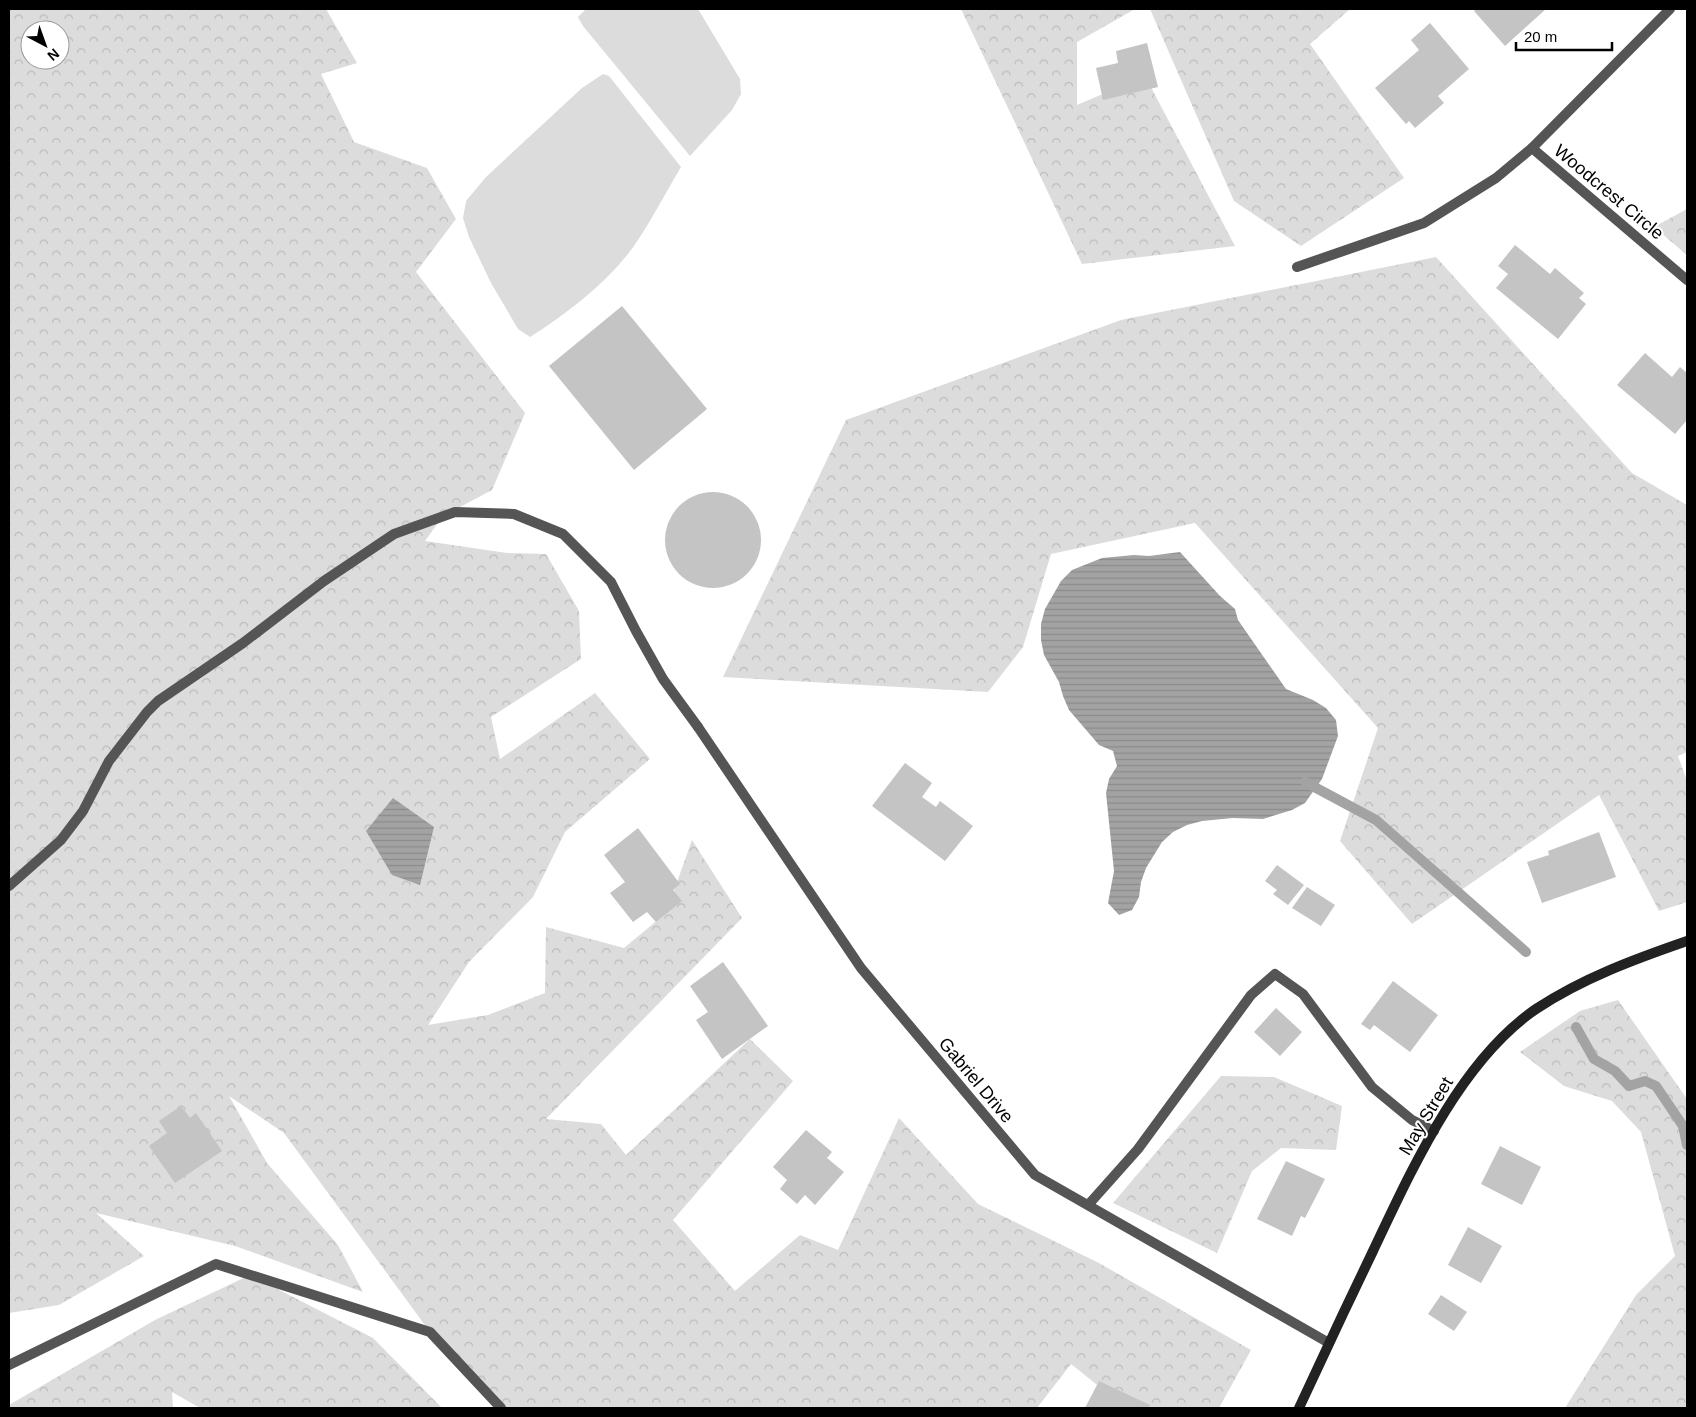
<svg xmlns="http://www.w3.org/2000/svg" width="1696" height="1417" viewBox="0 0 1696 1417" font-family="Arial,sans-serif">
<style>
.forest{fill:url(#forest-crowns);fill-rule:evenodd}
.garden{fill:#dcdcdc}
.water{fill:url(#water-rules)}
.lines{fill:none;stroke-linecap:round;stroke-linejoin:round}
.stream{stroke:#a3a3a3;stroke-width:10}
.building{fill:#c4c4c4}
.lane{stroke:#555;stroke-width:10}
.street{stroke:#555;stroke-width:10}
.secondary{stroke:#222;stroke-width:10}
.labels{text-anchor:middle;stroke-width:4;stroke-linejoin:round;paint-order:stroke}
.street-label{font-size:18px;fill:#000;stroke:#fff}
</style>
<defs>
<pattern id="forest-crowns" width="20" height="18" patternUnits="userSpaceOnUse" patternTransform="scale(1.25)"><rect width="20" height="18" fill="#dcdcdc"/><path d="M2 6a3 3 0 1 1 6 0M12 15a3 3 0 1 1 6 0" fill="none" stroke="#bbb"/></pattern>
<pattern id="water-rules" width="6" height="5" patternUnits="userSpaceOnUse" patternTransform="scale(1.25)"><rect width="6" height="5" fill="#a3a3a3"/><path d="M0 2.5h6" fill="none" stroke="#8b8b8b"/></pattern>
</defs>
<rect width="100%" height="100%" fill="#fff"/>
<!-- forest -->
<g class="forest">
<path d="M9,9H326L357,63L321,74L354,142L427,168L456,219L416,272L525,413L492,490L443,516L425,541L507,553L546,554L579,611L581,659L491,717L500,759L595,693L650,759L565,832L533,897L469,962L428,1025L488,1015L545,993L546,927L624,948L666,913L692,840L742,918L546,1119L601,1124L626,1155L750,1039L793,1081L673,1220L735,1291L800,1235L838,1250L899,1118L978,1204L1099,1263L1251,1350L1219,1408H1126L1071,1364L1037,1408H496L430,1332L284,1133L229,1096L267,1163L338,1245L363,1292L235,1246L96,1213L144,1256L59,1305L9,1313ZM30,30H60V60H30Z"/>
<path d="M961,9H1135L1077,42V105L1145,76L1235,246L1082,264Z"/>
<path d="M1150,9H1350L1310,44L1404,178L1301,246L1234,201Z"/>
<path d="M1687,209V255L1654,227Z"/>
<path d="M1436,257L1632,473L1687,505V752L1678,756L1687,781V902L1659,911L1599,795L1412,924L1340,841L1378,728L1195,523L1051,554L1023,647L988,692L723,677L846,420L1121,320Z"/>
<path d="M1618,1000L1687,1099V1408H1565L1636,1295L1675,1256L1641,1132L1612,1101L1564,1086L1520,1052L1580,1011Z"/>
<path d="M1221,1076L1274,1077L1342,1106L1336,1150L1281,1148L1252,1171L1217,1253L1113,1203Z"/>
<path d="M250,1275L373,1338L442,1408H200L172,1392L173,1408H9V1405L155,1320Z"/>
</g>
<!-- garden -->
<g class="garden">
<path d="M586,9H698L740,79L741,94L732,110L690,156L583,26L578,17Z"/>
<path d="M603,74L609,76L681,167C665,194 651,221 634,246C607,283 569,312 530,337L518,329L491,283L469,237L463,218L466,201L486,177L582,88Z"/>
</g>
<!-- water -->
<g class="water">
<path d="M1180,552L1220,596L1235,609L1238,620L1286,689L1313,700L1326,708L1336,720L1338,736L1322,779L1305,803L1292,810L1263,819L1233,818L1202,821L1187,825L1173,832L1162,842L1146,868L1141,882L1139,897L1132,910L1119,915L1108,903L1114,871L1106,793L1109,779L1117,766L1113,751L1099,745L1069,710L1063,696L1059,682L1044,655L1041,640V624L1045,609L1061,581L1072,570L1102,558L1134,555L1149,556Z"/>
<path d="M393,798L434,827L420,885L392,875L366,831Z"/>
</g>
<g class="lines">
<!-- stream -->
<g class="stream">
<path d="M1305,782L1376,820L1526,952"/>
<path d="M1576,1027L1594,1059L1615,1071L1629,1086L1645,1081L1656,1086L1683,1126L1687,1145"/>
</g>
</g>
<!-- building -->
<g class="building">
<path d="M1477,9H1546L1505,46L1474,11Z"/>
<path d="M1430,23L1469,69L1438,96L1444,103L1415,128L1409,121L1406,124L1375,88L1419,50L1411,40Z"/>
<path d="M1147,43L1158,87L1103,100L1096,68L1118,63L1116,51Z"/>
<path d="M1515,245L1550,274L1555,268L1584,293L1579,298L1586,304L1558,339L1496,288L1508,274L1498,266Z"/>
<path d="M622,306L707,409L634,470L549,366Z"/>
<path d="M1645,353L1672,377L1680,367L1687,373V420L1675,434L1617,385Z"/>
<circle cx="713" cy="540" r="48"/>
<path d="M905,763L932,783L922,797L936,807L940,801L973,826L945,861L872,806Z"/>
<path d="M638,828L680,884L673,890L682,901L656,922L647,912L633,922L610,893L625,882L604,855Z"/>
<path d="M1599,832L1616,877L1542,903L1527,862L1549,855L1548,851Z"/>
<path d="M1277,865L1304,885L1288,905L1273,894L1277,890L1265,881Z"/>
<path d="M1307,887L1335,905L1321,926L1292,908Z"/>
<path d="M723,962L768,1026L722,1059L696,1020L708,1012L690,986Z"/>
<path d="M1393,981L1438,1015L1410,1052L1374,1025L1370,1030L1361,1024Z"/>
<path d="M1276,1008L1302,1032L1280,1056L1254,1032Z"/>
<path d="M181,1106L190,1118L196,1113L222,1151L175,1183L149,1146L167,1133L159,1121Z"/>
<path d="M806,1130L832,1152L827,1158L844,1172L815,1205L805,1195L797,1204L780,1189L787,1180L773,1167Z"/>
<path d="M1500,1146L1541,1167L1522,1205L1481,1184Z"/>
<path d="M1286,1161L1325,1179L1305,1218L1301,1216L1292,1236L1257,1219Z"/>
<path d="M1468,1227L1502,1246L1481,1283L1448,1265Z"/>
<path d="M1441,1295L1467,1312L1454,1331L1428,1314Z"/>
<path d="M1099,1381L1150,1405L1148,1408H1085Z"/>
</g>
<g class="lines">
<!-- lane -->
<g class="lane">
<path d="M1297,267L1424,223L1496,178L1532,148"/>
<path d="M9,886L61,840L83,811L109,761L147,712L158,701L243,643L324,581L394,534L455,512L514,514L563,534L611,582L636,631L663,679L698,727"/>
<path d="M1089,1204L1138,1149L1251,995L1275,974L1303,994L1372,1087L1412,1120L1434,1131"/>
<path d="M9,1365L216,1264L430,1332L501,1408"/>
</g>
<!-- street -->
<g class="street">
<path d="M1670,9L1532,148L1687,280"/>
<path d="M698,727L861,968L1035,1175L1329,1343"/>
</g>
<!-- secondary -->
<path class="secondary" d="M1299,1408C1323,1356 1348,1303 1373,1251C1412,1169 1460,1061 1536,1009C1583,978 1635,959 1687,941"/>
</g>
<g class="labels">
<!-- street labels -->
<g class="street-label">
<text transform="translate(1609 192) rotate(40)" y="6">Woodcrest Circle</text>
<text transform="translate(976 1080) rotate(50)" y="6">Gabriel Drive</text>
<text transform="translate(1426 1116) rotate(-59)" y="6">May Street</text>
</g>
</g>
<!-- border -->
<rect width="1696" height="1417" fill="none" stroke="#000000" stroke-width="20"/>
<!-- north arrow -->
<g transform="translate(45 45) rotate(139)"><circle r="24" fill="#ffffff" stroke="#999999"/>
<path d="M0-4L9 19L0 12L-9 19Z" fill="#000000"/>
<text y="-8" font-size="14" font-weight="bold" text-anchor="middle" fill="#000000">N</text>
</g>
<!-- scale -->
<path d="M1516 42v8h96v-8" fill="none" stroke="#000000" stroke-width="2.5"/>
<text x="1524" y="42" font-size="15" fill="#000000" stroke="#ffffff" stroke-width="4" paint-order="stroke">20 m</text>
</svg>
